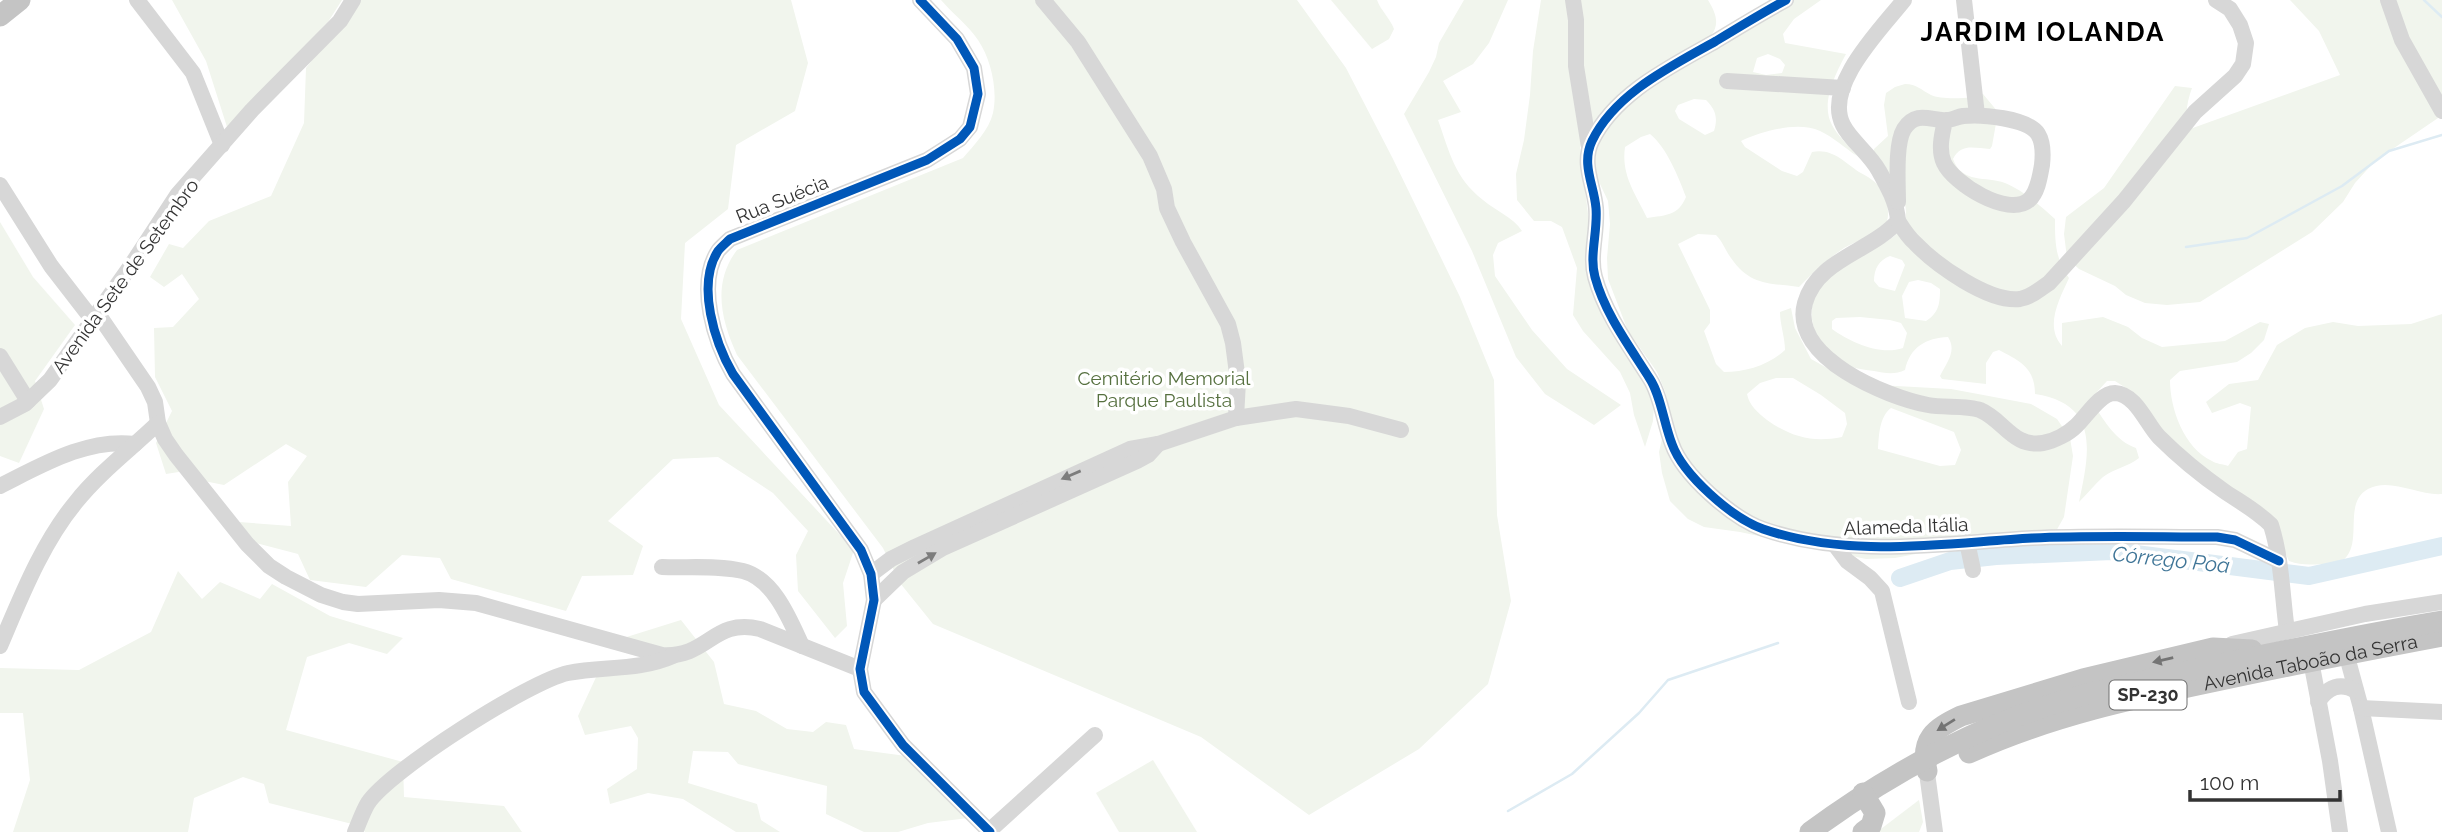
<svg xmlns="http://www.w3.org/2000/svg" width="2442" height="832" viewBox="0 0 2442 832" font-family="Raleway,sans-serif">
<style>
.green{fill:#f1f5ed;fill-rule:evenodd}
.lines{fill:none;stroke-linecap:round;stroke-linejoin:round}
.stream{stroke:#ddebf3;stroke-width:2.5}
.river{stroke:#ddebf3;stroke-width:18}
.minor{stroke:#d7d7d7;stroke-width:16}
.highway{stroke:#c4c4c4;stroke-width:21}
.cycleway-casing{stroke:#fff;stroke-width:13}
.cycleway{stroke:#0057b8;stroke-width:9}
.oneway{fill:#7d7d7d}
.oneway2{fill:#747474}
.labels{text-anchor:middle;stroke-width:7;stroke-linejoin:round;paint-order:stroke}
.shield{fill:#fff;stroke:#707070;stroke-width:2}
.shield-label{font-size:18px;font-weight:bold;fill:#333}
.street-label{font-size:19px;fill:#333;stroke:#fff}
.park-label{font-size:19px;fill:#56703f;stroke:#fff}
.water-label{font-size:21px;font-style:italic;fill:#3f7597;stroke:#fff}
.district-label{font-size:26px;font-weight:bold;letter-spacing:2px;fill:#000;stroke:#fff}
</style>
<rect width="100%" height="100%" fill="#fff"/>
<!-- green -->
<g class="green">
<path d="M172,0H342L328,22L227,127L206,61Z"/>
<path d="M359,0H791L808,63L795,111L736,145L728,209L685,243L681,319L719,405L854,550L843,583L847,626L835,638L798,591L796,555L808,531L773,493L718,457L673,459L608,521L643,546L633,575L582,576L566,611L451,579L440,558L402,555L366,587L310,580L298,554L256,543L239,522L291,526L288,482L307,456L286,444L224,485L204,481L185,471L166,474L156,443L172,411L155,377L154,328L173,327L199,299L182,274L164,287L150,277L169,244L183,248L209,221L271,196L304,123L306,68Z"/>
<path d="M941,0H1297L1346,68L1393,159L1460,297L1494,380L1497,515L1511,601L1488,684L1419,749L1309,815L1201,737L933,624L900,583L883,548L737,355C721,320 712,283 737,250L963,158C974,145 989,130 993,113C998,90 991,59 978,40C968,25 952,13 941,0Z"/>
<path d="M1331,0H1377C1381,11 1390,18 1394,29L1389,39L1372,49Z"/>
<path d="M1464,0H1508L1489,43L1473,64L1443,81L1461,112L1438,120C1450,153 1454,177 1483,200C1496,211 1513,217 1522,231L1498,243L1493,255L1495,276L1532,330L1567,369L1621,405L1594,425L1545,394L1516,357L1472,251L1404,114L1429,72L1436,57L1439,43Z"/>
<path d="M1541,0H1708C1716,13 1720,24 1711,36L1611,104L1588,128L1580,147L1589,222L1590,265L1643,377L1654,406L1653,421L1645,447L1634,415L1630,393L1620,372L1583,331L1573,315L1577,268L1562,227L1551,221H1534L1517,200L1516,174L1524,140L1530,95L1533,51Z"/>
<path d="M1793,0H1821L1794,19L1783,34L1785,43L1846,54C1836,73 1820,103 1832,125C1837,135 1849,146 1857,156C1845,148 1833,137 1820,131C1798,121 1762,131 1741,141L1745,147L1782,171L1797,176L1803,172L1812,152C1832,148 1843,161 1859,172C1865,175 1872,179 1877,184C1886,193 1894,219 1882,228C1872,237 1856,241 1844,248C1827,259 1813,273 1799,287C1770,283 1750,286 1731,258C1725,250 1723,242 1716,235L1698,234L1678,244L1710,310V323L1704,331L1716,364L1724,372C1746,372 1769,365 1785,350C1785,337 1780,325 1780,312L1791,308L1795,328L1811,359L1845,378L1878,385L1951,389L1978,394L2031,404L2057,419L2070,438L2073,456L2064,517L2055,533L1952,547L1895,558L1866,559L1740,532L1704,527L1688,519L1670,501L1662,473L1659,452L1669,408L1665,391L1657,372L1628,331L1608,279L1607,258L1610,224L1608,201L1592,167L1600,139L1614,117L1645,91ZM1768,54L1780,59L1785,65L1782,73L1766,75L1753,72L1757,58ZM1694,99L1706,100C1716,110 1718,118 1714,131L1705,135L1679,119L1675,111L1678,105ZM1650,134C1667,148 1678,176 1686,197C1678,216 1666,215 1647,218C1635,193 1621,175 1625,147L1641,137ZM1776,378H1793L1821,395L1845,413L1847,424L1842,437C1813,443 1791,437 1767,420C1758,413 1749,405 1747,394L1760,383ZM1891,408L1954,432L1961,450L1955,465L1940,466L1878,449C1879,436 1879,417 1891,408Z"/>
<path d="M2290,0H2382L2441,116L2375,161L2355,183L2343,202L2312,232L2200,302L2167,305L2145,303L2126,295L2115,286L2079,269L2067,258L2064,234L2066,217L2104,188L2175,86L2192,88C2187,102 2184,116 2190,129L2340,75L2319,31Z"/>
<path d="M2393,0H2442V101L2417,58Z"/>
<path d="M1905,84C1917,84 1921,90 1931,95C1941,100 1974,99 1983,94L1998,112L1992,146L1990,149C1974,148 1961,143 1953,159C1962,184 1986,176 2005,183C2021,189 2042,207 2055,219C2055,241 2055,259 2069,278C2060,298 2044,326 2062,346V323L2103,317L2128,327L2142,338L2162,347L2225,341L2260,322L2269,324L2264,340L2251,353L2237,362L2180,371L2170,380C2170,409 2184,448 2212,461C2216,464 2223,464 2228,466L2238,452L2247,449L2251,407L2240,403L2212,413L2206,402L2229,384L2258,380L2277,345L2305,328L2333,322L2358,326L2411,324L2442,314V494C2419,496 2390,477 2368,489C2340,504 2368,550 2337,564C2333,565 2325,564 2321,564C2309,565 2300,565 2289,561L2276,532L2223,499L2126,388L2115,381H2107L2097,392L2094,405C2105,422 2116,441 2136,448L2139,458C2128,467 2115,468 2103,477C2095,484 2087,494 2079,502C2089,454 2101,404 2035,394C2035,368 2020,361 1999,350L1993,352L1986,363V384L1942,379L1940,376C1947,362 1957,351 1948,337C1926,338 1910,347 1905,370C1895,375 1884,373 1874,371C1864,370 1851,368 1843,363C1818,348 1802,317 1818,290C1823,282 1833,272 1840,267C1857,255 1900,241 1905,222C1911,195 1890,175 1873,157L1874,149L1888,136L1884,105L1886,93L1895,87ZM1890,256L1902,260L1905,265L1895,291L1879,287L1874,281C1874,269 1879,260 1890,256ZM1918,280L1931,283L1940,289C1940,303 1939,313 1926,321L1905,318L1902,296L1909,282ZM1860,317L1890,320L1901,323L1907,333L1903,348C1880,356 1850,342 1832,329V321L1836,318Z"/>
<path d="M0,222L33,277L75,325L35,381L44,409L19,463L0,456Z"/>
<path d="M178,571L202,599L220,582L260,599L272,584L330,616L403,638L387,654L349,643L307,657L286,730L403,762L404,797L504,806L522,832H365L360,826L269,803L264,784L243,777L194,798L188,832H13L30,780L23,713H0V668L79,670L151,632Z"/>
<path d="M681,620L714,662L724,704L756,711L787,729L813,732L826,722L846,725L854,749L906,756L968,818L928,823L898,832H864L826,814L827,786L738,764L728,752L693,751L688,783L757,804L761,820L780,832H736L683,799L648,793L610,804L607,789L637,769L638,738L631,726L585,735L578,716L598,673L646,668L649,649L617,640Z"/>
<path d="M1153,760L1197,832H1119L1096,793Z"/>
<path d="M1919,800L1923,822L1919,832H1877Z"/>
</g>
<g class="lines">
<!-- stream -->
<g class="stream">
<path d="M2424,0L2442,17"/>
<path d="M2186,247L2247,238L2342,186L2389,151L2442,135"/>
<path d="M1508,811L1572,774L1639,713L1668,680L1778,643"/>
</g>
<!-- river -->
<path class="river" d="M1900,578L1950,561L1996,556L2112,551L2309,576L2442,546"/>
<!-- minor -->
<g class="minor">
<path d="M137,0L193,73L222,145"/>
<path d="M920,0L957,39L974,68L978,94L970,127L960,139L927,160L730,239C726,243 721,247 718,251C696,285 715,343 733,374L861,550L871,574L874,600L860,669L864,692L903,745L990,832"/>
<path d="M1043,0L1078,42L1150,156L1164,189L1167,208L1183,242L1228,324L1233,343L1238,381L1236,418"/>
<path d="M1573,0L1576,20V66L1589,147"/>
<path d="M1786,0C1762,13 1739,27 1716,41C1672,66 1615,93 1592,141C1581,164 1594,185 1596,208C1598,231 1589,256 1595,277C1605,314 1630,347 1650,379C1661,396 1664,424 1672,444C1683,475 1732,518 1763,529C1850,559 1943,543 2032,538C2094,535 2156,537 2217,537L2235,540L2279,561"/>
<path d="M1904,0C1882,28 1823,86 1843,125C1850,140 1870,154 1879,171C1888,187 1897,203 1898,221C1871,252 1817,259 1805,303C1790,358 1887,397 1928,405C1943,408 1967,405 1980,410C2004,420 2013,448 2043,443C2054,441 2068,434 2076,426C2086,417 2100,393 2115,393C2136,394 2147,425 2159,437C2179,457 2201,475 2224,491C2240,502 2257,511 2271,525C2282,560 2282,595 2287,631"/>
<path d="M1964,0L1977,115"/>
<path d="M2388,0L2402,40L2442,111"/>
<path d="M1727,81L1843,88"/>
<path d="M0,185L51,266L92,319"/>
<path d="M1898,202C1898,183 1895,144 1904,129C1917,109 1933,122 1947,120C1952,120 1957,117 1963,116C1980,114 2028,118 2038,134C2043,142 2043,156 2042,165C2040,176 2038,192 2029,200C2008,218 1953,183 1944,163C1938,150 1942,134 1945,121"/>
<path d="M1898,221C1903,229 1908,237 1915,243C1936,265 1989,303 2020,299C2031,297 2040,289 2049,283L2124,201L2195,112L2235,76L2243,64L2246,43L2240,25L2230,9L2216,0"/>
<path d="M98,314L148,387L155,402L158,423L165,439L176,455L247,544L269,566L286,577L321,595L343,602L358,604L439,600L476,603L662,655C709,658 712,618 760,629L860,669"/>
<path d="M0,356L28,401"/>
<path d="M0,417L25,404L50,380L132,264L178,194L252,110L340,21L353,0"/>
<path d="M0,486C42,465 87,438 135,444"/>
<path d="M1967,542L1973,570"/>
<path d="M1835,545L1847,561L1870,578L1882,591L1909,702"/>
<path d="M662,567C688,568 718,565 743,571C774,579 790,620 802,646"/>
<path d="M871,574L891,559L915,547L1130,449L1158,444L1236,418L1296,409L1349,416L1401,430"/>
<path d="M874,600L903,572L943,548L1137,461L1148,455L1158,444"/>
<path d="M2232,644L2365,614L2442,602"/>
<path d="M0,646C21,597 42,543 76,502C100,472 131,449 158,423"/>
<path d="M2346,653L2361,708L2389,832"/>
<path d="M2311,661L2330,761L2340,832"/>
<path d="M2318,702C2328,687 2340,682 2356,691"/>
<path d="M2361,708L2442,712"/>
<path d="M1927,773L1935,832"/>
<path d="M989,831L1095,735"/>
<path d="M355,832C359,823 363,811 368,803C390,770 530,681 568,673C604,666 639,671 673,656"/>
</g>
<!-- highway -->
<g class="highway">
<path d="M0,16L20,0"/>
<path id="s1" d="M1969,753C2050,716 2135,698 2221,680C2295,664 2368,650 2442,636"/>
<path d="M1927,771C1920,739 1934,729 1961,716L2083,679L2213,648L2252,650"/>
<path d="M1810,832C1867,790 1928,754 1993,726C2060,697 2132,683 2202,668C2282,651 2362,634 2442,621"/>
<path d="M1863,832L1871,826L1875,813L1863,793"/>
</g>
<!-- cycleway casing -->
<g class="cycleway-casing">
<g id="cycleway">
<path d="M920,0L957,39L974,68L978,94L970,127L960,139L927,160L730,239C726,243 721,247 718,251C696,285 715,343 733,374L861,550L871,574L874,600L860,669L864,692L903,745L990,832"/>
<path d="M1786,0C1762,13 1739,27 1716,41C1672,66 1615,93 1592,141C1581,164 1594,185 1596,208C1598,231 1589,256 1595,277C1605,314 1630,347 1650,379C1661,396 1664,424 1672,444C1683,475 1732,518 1763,529C1850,559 1943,543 2032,538C2094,535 2156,537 2217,537L2235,540L2279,561"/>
</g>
</g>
<!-- cycleway -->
<use href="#cycleway" class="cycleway"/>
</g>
<!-- one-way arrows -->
<defs><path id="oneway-solid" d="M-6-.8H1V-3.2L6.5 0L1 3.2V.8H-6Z" transform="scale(1.75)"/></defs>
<g class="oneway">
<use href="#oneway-solid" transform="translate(1071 475) rotate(157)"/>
<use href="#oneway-solid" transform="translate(927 558) rotate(-30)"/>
</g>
<g class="oneway2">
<use href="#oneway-solid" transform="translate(2163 660) rotate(167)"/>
<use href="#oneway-solid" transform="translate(1946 725) rotate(148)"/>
</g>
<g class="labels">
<!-- shield labels -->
<rect class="shield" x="2109.5" y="680.5" width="77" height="29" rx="5"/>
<g class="shield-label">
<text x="2148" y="701">SP-230</text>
</g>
<!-- street labels -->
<g class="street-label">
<text transform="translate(782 199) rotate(-22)" y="7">Rua Suécia</text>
<text transform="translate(125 276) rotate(-54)" y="7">Avenida Sete de Setembro</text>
<text transform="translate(1906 526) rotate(-2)" y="7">Alameda Itália</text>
<text dy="7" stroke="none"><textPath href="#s1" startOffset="354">Avenida Taboão da Serra</textPath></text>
</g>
<!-- park labels -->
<g class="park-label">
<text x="1164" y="385">Cemitério Memorial<tspan x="1164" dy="22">Parque Paulista</tspan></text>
</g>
<!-- water labels -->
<g class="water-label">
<text transform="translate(2171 560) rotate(6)" y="7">Córrego Poá</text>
</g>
<!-- district labels -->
<g class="district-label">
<text x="2043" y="41">JARDIM IOLANDA</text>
</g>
</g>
<!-- scale -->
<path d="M2190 790v10h150v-10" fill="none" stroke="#333333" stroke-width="3.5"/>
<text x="2200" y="790" font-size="21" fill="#333333" stroke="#ffffff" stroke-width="5" paint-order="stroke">100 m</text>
</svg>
